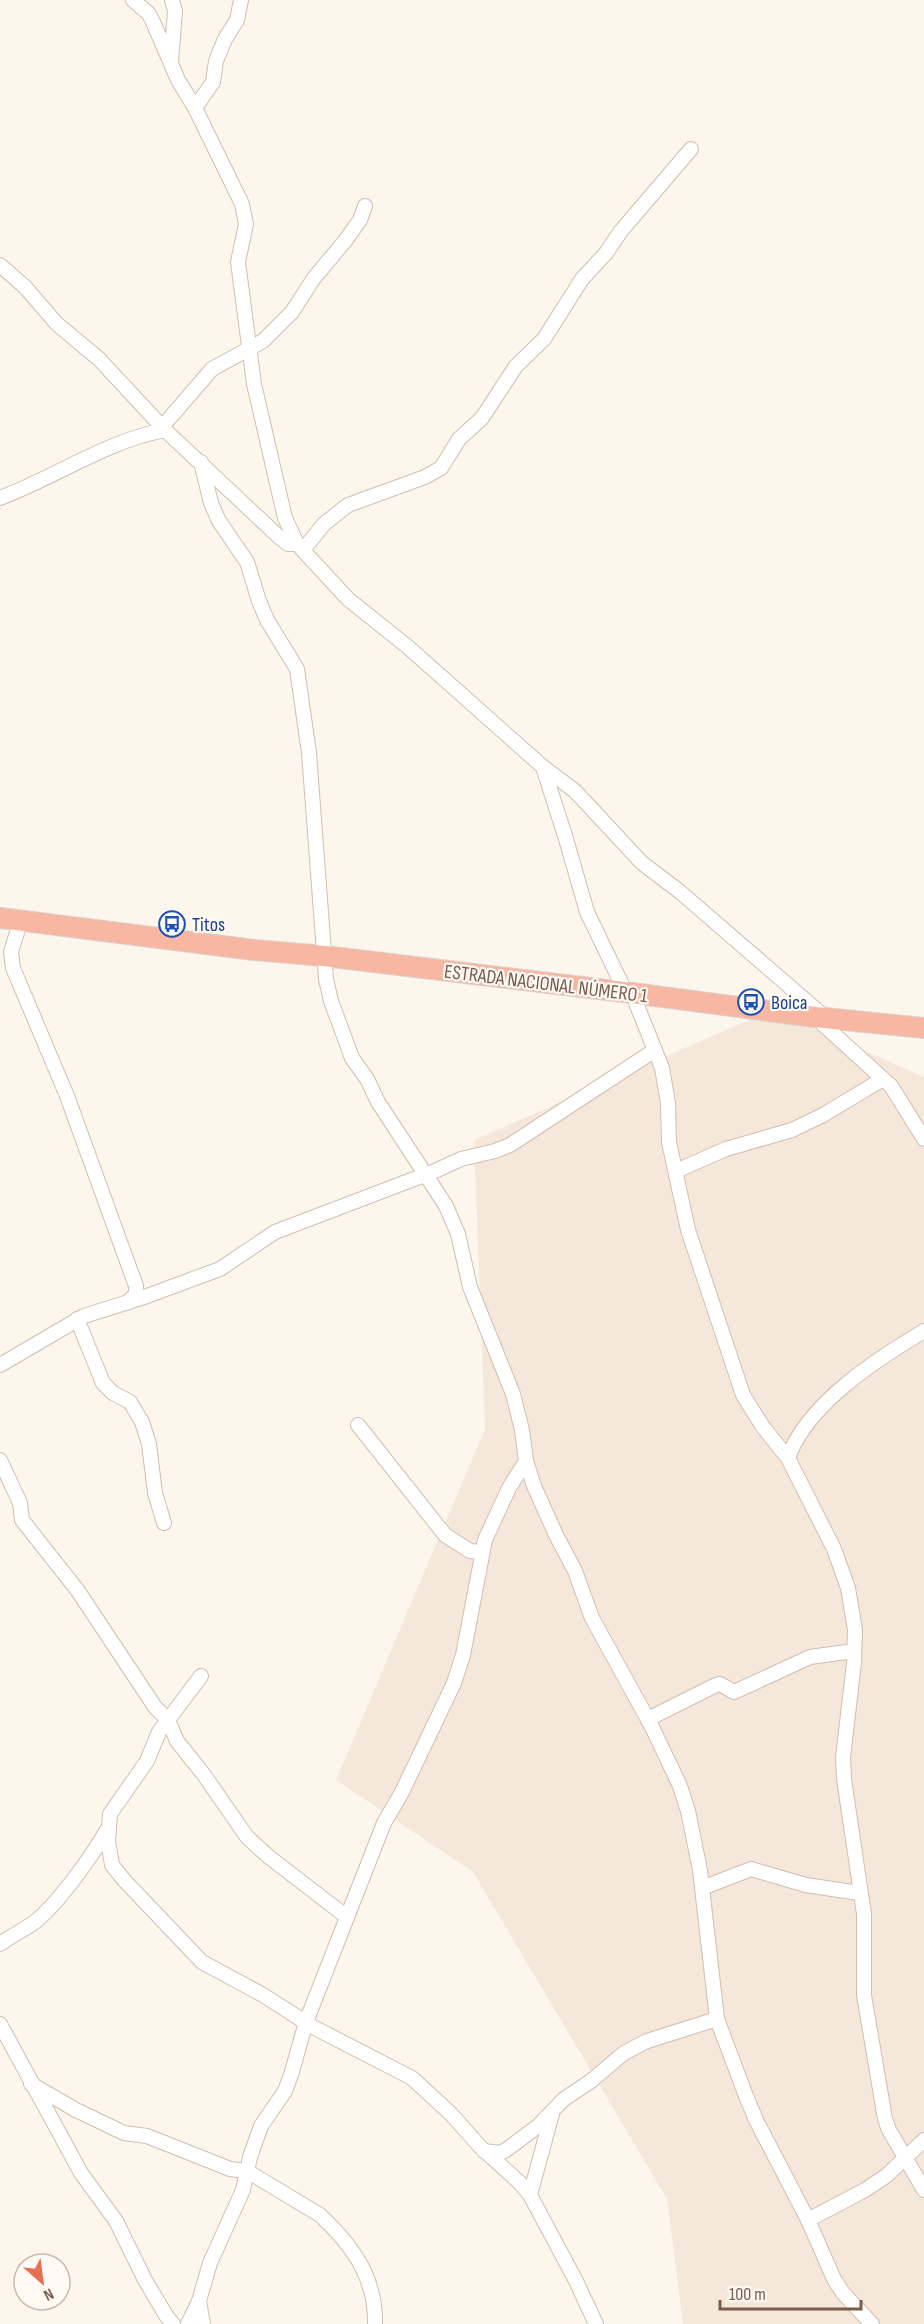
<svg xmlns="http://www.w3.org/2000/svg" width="924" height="2324" viewBox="0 0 924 2324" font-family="'Sofia Sans Condensed',sans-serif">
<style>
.residential{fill:#f5e8da}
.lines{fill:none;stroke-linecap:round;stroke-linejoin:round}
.minor-casing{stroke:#d1beb0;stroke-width:16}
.highway-casing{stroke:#dad1cd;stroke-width:22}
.minor{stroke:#fff;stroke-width:14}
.highway{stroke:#f7b7a3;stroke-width:20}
.labels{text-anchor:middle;stroke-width:4.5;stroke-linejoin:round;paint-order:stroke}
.transit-label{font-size:20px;fill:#164399;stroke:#fffaf3;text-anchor:start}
.street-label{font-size:20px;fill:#7a5c4d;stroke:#fffaf3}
</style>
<rect width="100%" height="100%" fill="#fdf6ec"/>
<!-- residential -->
<path class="residential" d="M772,1010L924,1077V2324H683L667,2199L473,1872L336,1780L485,1429L474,1140Z"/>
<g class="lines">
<!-- minor casing -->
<g class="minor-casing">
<g id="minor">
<path d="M133,0L149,14L153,22L178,80L195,108L242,204L246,224L238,262L254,384L285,518L297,544L348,599L408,647L543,767L575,791L642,863L679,891L826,1018"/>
<path d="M171,62L175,11L172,0"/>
<path d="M195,108L213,82L216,61L225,39L237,20L241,0"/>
<path d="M0,265L25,287L57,324L99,359L165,430L278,536L288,544H297"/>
<path d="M162,427L212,369L263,341L292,312L314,278L345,241L360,220L365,206"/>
<path d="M201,462L211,503L219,521L247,562L259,601L267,620L297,669L309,753L326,979L331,1001L352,1058L367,1079L378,1102L446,1206L458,1234L470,1287L513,1394L522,1430L526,1461L534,1486L556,1535L575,1571L592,1618L652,1727L680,1786L688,1811L700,1870L717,2019L746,2096L756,2120L808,2220L834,2279L843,2293L872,2324"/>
<path d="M0,498C56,477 106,441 165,430"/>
<path d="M303,550L324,524L348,505L425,477L441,468L459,439L482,418L516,366L544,339L582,279L606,253L621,231L691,149"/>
<path d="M543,767L566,839L587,912L626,993"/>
<path d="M18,929L11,952L13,968L67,1096L136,1286V1294L127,1303"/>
<path d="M632,993L662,1068L668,1103L669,1142L688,1230L743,1395L763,1427L788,1458L834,1549L848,1588L855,1630L854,1663L843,1757L844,1779L864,1914V1995L885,2119L889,2130L924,2190"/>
<path d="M815,1017L891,1086L924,1139"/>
<path d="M676,1171L726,1149L792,1130L823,1115L883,1079"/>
<path d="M77,1319L103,1383L113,1393L130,1402L142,1422L149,1444L155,1493L164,1523"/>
<path d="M0,1365L84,1316L147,1296L220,1269L275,1232L435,1171L461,1159L495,1151L510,1145L655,1050"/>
<path d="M358,1425L445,1535L470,1551L482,1552"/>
<path d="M788,1458C807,1404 877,1359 924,1331"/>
<path d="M0,1460L20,1503L22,1520L78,1591L155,1707L168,1720L177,1741L204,1775L247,1837L269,1857L347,1917"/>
<path d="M201,1676L159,1732L147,1761L110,1814L108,1841L112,1865L124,1880L202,1962L263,1995L313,2027L412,2078L451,2114L484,2151L500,2153L506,2150L538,2126L564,2099L591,2081L624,2053L647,2041L717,2019"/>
<path d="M648,1719L716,1685L720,1684L734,1692L810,1657L854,1651"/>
<path d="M702,1888L751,1869L806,1885L859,1893"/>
<path d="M0,1944C10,1937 21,1931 32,1924C56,1907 92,1856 107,1830"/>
<path d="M0,2024L81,2173L116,2221L145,2280L167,2317L173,2324"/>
<path d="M31,2084L76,2110L124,2133L147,2136L230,2169L247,2171L320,2215C353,2246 376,2278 375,2324"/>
<path d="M485,2151L520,2183L530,2195L575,2279L596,2324"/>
<path d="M530,2195L552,2114"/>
<path d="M808,2220L865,2190L886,2176L924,2140"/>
<path d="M199,2301L203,2324"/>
<path d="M188,2324L199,2301L210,2263L243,2190L250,2157L261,2126L285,2091L291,2075L306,2022L384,1823L402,1792L454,1683L463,1655L485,1540L509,1488L526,1461"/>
</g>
</g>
<!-- highway casing -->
<g class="highway-casing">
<path id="highway" d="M0,918L254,950L324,956L632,993L815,1017L924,1028"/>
</g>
<!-- minor -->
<use href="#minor" class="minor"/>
<!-- highway -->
<use href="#highway" class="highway"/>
</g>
<!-- icons -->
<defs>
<g id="bus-ring" transform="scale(1.35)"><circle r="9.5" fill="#fffaf3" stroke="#1a4fb4" stroke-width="1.5"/><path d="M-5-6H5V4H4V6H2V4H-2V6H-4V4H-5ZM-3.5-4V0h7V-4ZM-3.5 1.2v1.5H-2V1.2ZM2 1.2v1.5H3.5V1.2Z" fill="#1a4fb4"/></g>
</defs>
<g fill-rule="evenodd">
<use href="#bus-ring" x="172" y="924"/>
<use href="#bus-ring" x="751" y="1002"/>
</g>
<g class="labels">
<!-- transit labels -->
<g class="transit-label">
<text x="192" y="931">Titos</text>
<text x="771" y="1009">Boica</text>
</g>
<!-- street labels -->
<g class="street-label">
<text transform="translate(546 983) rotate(7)" y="7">ESTRADA NACIONAL NÚMERO 1</text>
</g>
</g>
<!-- north arrow -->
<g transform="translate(42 2282) rotate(152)"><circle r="28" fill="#fffaf3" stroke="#cabbb1" stroke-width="1.5"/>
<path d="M0-4.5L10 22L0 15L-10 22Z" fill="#e76f51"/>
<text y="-9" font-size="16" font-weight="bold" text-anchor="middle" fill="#7a5c4d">N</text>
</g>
<!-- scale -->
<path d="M720 2300v9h141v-9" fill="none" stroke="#7a5c4d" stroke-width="3"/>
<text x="729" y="2300" font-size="18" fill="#7a5c4d" stroke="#fffaf3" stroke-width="4.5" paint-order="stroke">100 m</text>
</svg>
